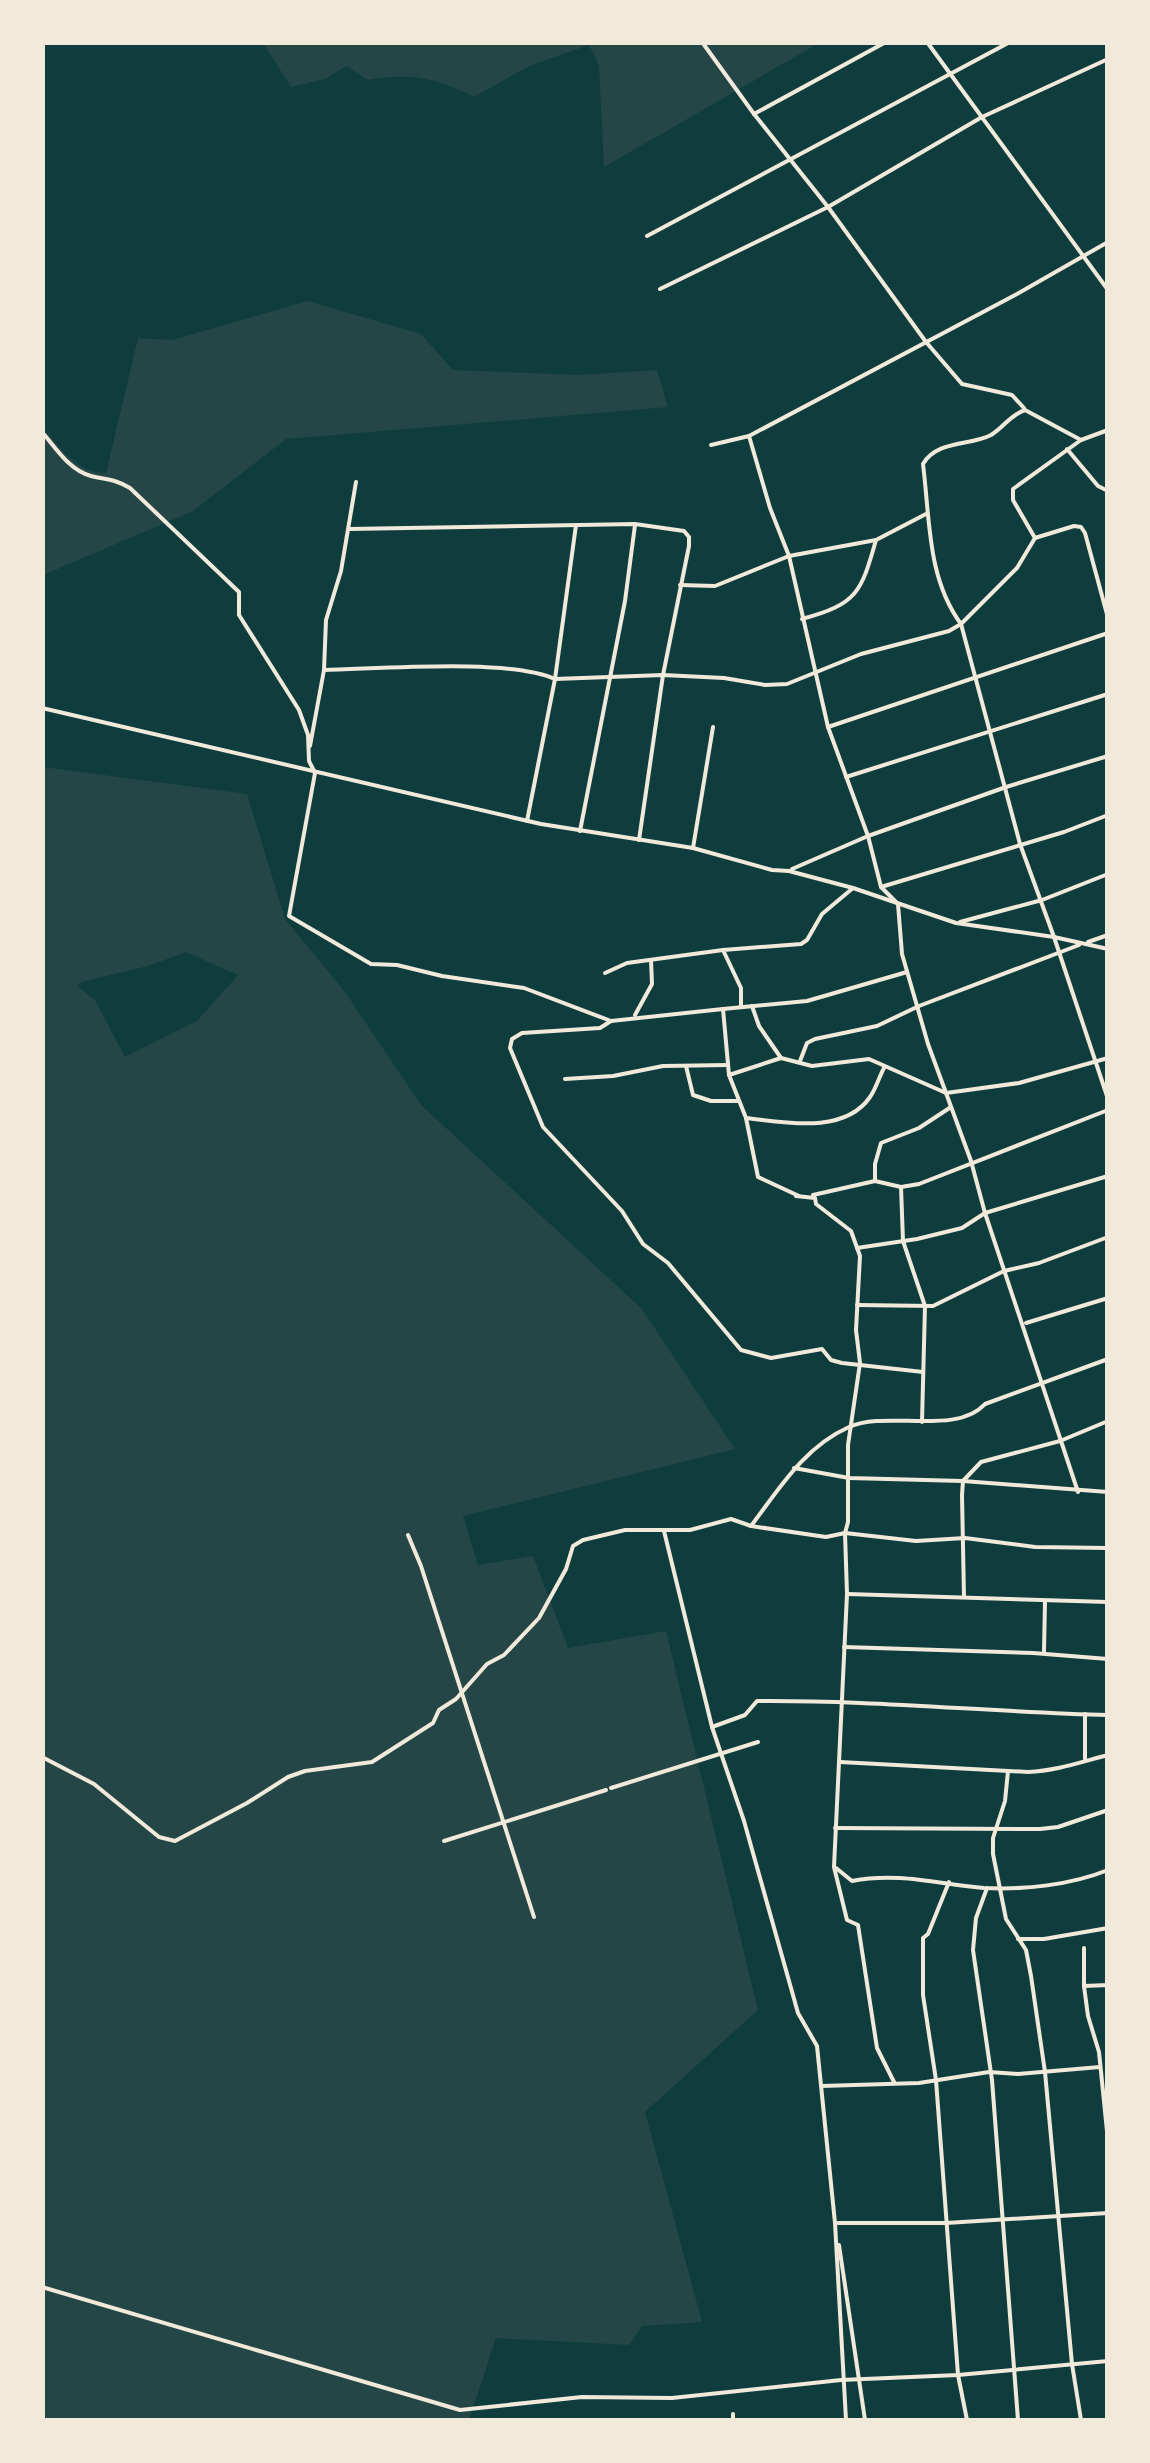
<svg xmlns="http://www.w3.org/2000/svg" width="1150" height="2463" viewBox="0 0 1150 2463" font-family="'Source Sans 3',sans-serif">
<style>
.green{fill:#244646;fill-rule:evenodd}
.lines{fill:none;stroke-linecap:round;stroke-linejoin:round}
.minor{stroke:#f1e9da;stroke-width:4}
</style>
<rect width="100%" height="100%" fill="#0f3d3e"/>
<!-- green -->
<g class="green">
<path d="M263,43H819L604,167L599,65L589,45L529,66L474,97C434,77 412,73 368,80L346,66L325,79L291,87Z"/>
<path d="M307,301L421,334L453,370L580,375L657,370L668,407L286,439L193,511L43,575L42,427C62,449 75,472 106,473L138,338L173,340Z"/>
<path d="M43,767L247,794L285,919L345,992L421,1105L642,1309L735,1449L463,1516L478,1565L533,1556L568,1648L666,1631L758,2010L645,2112L702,2322L642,2326L629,2345L496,2338L469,2420H43ZM186,952L238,975L197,1021L125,1057L95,1000L78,987L81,982L148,966Z"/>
</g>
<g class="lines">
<!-- minor -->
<g class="minor">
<path d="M702,42L754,114"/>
<path d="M886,42L754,114L828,207L926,342L962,384L1012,395L1024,408"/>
<path d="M927,42L1108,290"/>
<path d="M647,236L1010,42"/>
<path d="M660,289L828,207L982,117L1108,59"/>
<path d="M42,432C56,448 69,470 91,476C107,480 115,479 130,488L239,592V615L299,710L308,735L309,761L315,773L289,916L371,964L397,965L442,976L524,988L611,1021L723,1009L729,1075L746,1118C784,1122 844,1135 870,1097C876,1089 879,1077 884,1068"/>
<path d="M1081,440L1025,410C1010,415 1004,427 991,435C970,446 937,440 923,464C930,519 927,578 961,624L1020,844L1054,937L1108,1099"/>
<path d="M711,445L749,436"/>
<path d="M1067,449L1098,486L1108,491"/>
<path d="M349,529L635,524L684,531L689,537V546L663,675L639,840"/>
<path d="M1035,538L1013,500V489L1081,440L1108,430"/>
<path d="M680,585L715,586L789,556L876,540L926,514"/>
<path d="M802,619C857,604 861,593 876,540"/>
<path d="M324,670C379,669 509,658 555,679L663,675L724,678L765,685L787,684L861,654L949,631L961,624L1017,568L1035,538L1074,526L1081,527L1085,533L1108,618"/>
<path d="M42,708L541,824L693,848L772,870L789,871L853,888L956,923L1054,937L1108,949"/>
<path d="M828,727L1108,633"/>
<path d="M310,746L324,670L326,620L341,571L356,482"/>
<path d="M846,777L1108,694"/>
<path d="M527,821L555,679L576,525"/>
<path d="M580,831L625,601L635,525"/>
<path d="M693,848L713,727"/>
<path d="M792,869L868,836L1006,787L1108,756"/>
<path d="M881,887L1064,832L1108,815"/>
<path d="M960,922L1042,900L1108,874"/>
<path d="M1088,942L1108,935"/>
<path d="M605,973L627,963L723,950"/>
<path d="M752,1006L759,1026L781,1058L812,1066L869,1059L946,1093L1019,1083L1108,1058"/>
<path d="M741,1007V988L723,950L801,944L807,940L822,914L853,888"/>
<path d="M723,1009L807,1001L907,972"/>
<path d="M635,1015L652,984L651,960"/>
<path d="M611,1021L600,1028L522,1033L512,1039L510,1048L543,1127L622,1211L643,1244L668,1263L741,1350L771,1358L822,1349L831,1360L842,1363L923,1372"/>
<path d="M800,1061L807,1043L815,1039L877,1026L919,1006L1079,945"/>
<path d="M686,1066L693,1095L711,1101H737"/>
<path d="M729,1075L781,1058"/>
<path d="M565,1079L613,1076L663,1066L728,1065"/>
<path d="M746,1118L758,1177L799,1196"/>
<path d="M875,1181V1164L881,1143L919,1128L951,1107"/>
<path d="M901,1187L903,1241L925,1306L922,1422"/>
<path d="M813,1195L875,1181L901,1187L919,1184L1108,1110"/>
<path d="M796,1196L815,1198L816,1204L851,1231L860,1256L856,1330L860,1363L848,1445V1522L845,1533L847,1594L834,1867L847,1920L858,1925L877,2048L894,2082"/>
<path d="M857,1248L917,1239L962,1228L985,1213L1108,1176"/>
<path d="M857,1305L933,1306L1004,1271L1039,1263L1108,1237"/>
<path d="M1026,1323L1108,1298"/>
<path d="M794,1468L849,1478L963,1481L1108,1492"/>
<path d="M1078,1492L985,1213L971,1161L928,1044L902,954L898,904L881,887L868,836L828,727L789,556L770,508L749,436L1017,294L1108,242"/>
<path d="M751,1526C779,1489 804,1447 849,1427C886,1410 956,1436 985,1404L1108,1359"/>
<path d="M664,1531L712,1727L744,1821L798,2013L817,2046L835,2223L846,2420"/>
<path d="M408,1535L421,1566L534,1917"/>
<path d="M847,1594L1108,1602"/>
<path d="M964,1597L962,1495L963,1481L981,1462L1060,1441L1108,1421"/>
<path d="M844,1647L1033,1653L1108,1659"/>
<path d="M1044,1651L1045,1601"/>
<path d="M712,1727L745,1715L757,1701C874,1700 990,1712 1108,1715"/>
<path d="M42,1757L94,1784L159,1837L175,1841L247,1803L288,1777L305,1771L372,1762L433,1723L439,1710L456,1699L487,1664L504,1655L539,1618L566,1569L573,1546L583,1540L625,1530H690L731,1519L751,1526L826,1537L845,1533L916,1541L965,1538L1035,1547L1108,1548"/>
<path d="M1085,1759V1714"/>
<path d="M840,1762L1028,1772C1056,1771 1081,1762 1108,1755"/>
<path d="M1008,1771L1005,1801L993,1838V1854L1006,1919L1026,1950L1031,1976L1045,2072L1072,2364L1081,2420"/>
<path d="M611,1788L758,1742"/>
<path d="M835,1828L1040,1829L1058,1827L1108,1810"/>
<path d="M444,1841L606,1790"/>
<path d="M836,1868L852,1881C898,1872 938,1884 984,1888C1024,1890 1071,1885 1108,1870"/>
<path d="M949,1882L928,1934L923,1938V1995L936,2080L958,2375L967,2420"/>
<path d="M987,1888L976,1918L973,1950L992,2080L1018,2420"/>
<path d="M1018,1939H1044L1108,1928"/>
<path d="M1084,1948V1986L1088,2016L1099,2052L1108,2141"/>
<path d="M1084,1986L1108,1985"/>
<path d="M822,2086L919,2083L989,2072L1018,2074L1100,2067"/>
<path d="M838,2223H946L1108,2213"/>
<path d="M839,2245L865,2420"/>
<path d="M42,2287L460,2410L582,2397L672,2398L841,2380L958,2375L1108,2361"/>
<path d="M733,2414V2420"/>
</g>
</g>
<!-- border -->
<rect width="1150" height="2463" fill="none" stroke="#f1e9da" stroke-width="90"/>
</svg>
